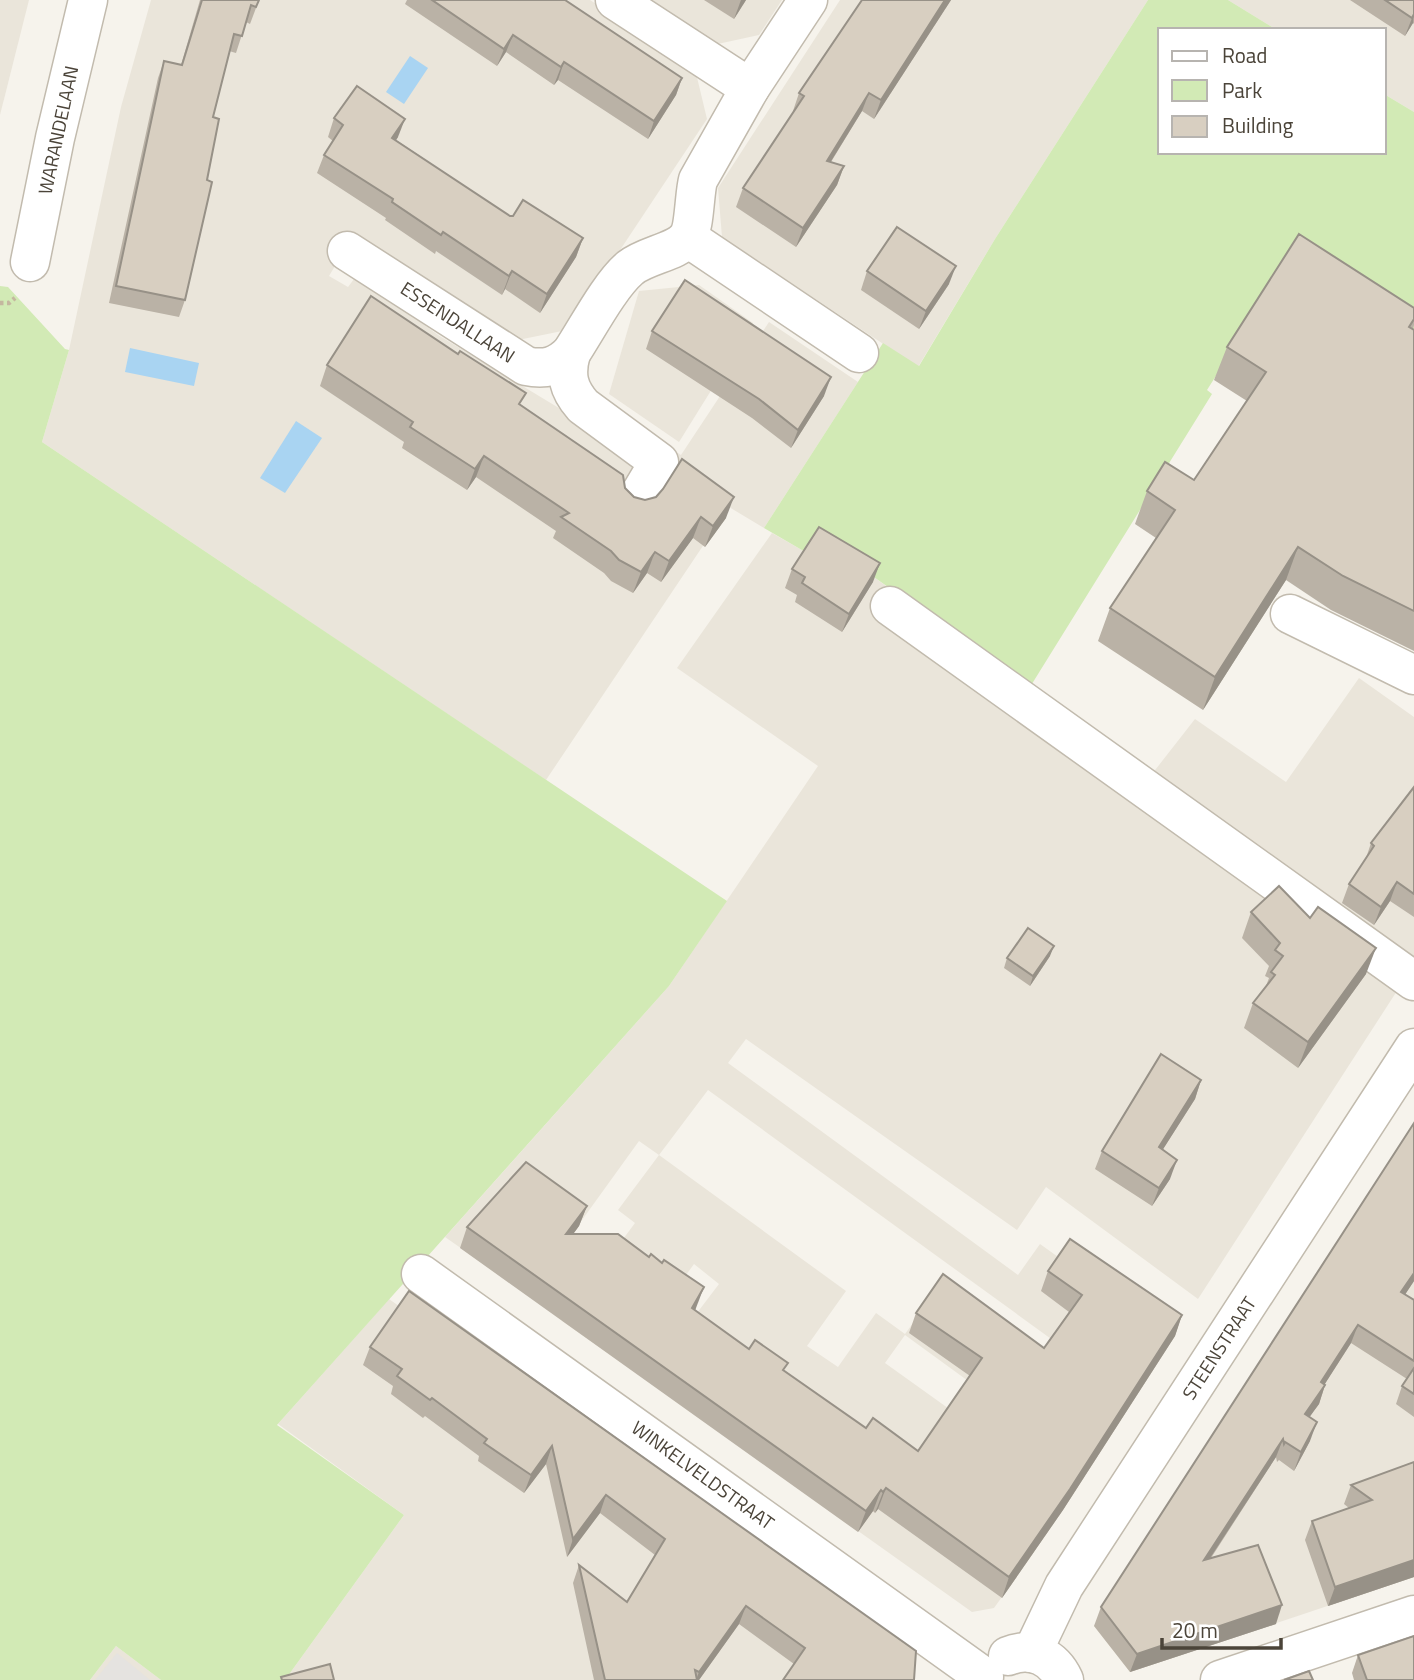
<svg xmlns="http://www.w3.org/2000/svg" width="1414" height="1680" viewBox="0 0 1414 1680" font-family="'Titillium Web',sans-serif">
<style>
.residential{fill:#eae5da;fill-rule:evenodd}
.green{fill:#d2eab5}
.parking{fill:#e5e3e0}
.water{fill:#a9d4f2}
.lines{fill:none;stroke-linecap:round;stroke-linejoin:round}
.minor-casing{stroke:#c2bbae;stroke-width:41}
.path{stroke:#c4b79f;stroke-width:4.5;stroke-dasharray:3.5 3.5;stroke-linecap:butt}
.minor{stroke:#fff;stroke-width:38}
.wall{fill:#bab2a6}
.shaded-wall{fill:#979187}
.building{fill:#d8cfc1;stroke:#979187;stroke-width:2}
.labels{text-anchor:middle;stroke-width:6;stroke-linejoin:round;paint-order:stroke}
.street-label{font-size:19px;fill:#4b4439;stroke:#fff}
</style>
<rect width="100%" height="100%" fill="#f6f3ec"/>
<!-- residential -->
<g class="residential">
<path d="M0,0H29L0,115Z"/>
<path d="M151,0H590L695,69L707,119L567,330L518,340L353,236L329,276L348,287L357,275L438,335L587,425L604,404L681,455L769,322L858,382L764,528L729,507L546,780L42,442L69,350L121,107Z"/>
<path d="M645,0H782L759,35L713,45Z"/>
<path d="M840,0H1148L995,239L918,367L722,237L718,188Z"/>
<path d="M1228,0H1414V112L1384,94V30H1277Z"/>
<path d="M699,285L753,323L679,442L609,394L639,291Z"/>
<path d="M772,533L807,553L817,537L1152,774L1195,719L1286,782L1359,678L1414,717V962L1406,977L1198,1299L1046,1187L1017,1230L746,1039L728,1063L1018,1275L1040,1244L1061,1259L1134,1399L708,1090L659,1155L846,1291L807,1346L838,1367L876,1313L905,1334L934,1294L1116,1427L1030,1558L994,1608L972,1612L646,1380L719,1284L694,1264L622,1363L562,1321L635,1223L618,1210L659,1155L639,1141L528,1295L445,1237L669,986L818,766L677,668ZM905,1335L1037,1431L973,1426L885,1363Z"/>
<path d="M1408,1141L1414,1145V1577L1130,1672L1094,1626Z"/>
<path d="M389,1299L717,1533L909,1680H285L404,1515L278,1424Z"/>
<path d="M116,1646L161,1680H90Z"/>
</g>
<!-- green -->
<g class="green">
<path d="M1148,0H1228L1277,30H1160V152H1384V94L1414,112V347L1286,265L1207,390L1212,394L1030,687L817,537L807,553L764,528L883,343L919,366L995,239Z"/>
<path d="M0,286L8,287L65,349L69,350L42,442L727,901L669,986L277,1425L404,1515L285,1680H161L116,1646L90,1680H0Z"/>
</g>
<!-- parking -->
<path class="parking" d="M117,1653L150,1680H95Z"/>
<!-- water -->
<g class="water">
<path d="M410,56L428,68L404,104L386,92Z"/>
<path d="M130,348L199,363L194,386L125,372Z"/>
<path d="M296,421L322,438L285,493L260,478Z"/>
</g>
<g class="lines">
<!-- minor casing -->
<g class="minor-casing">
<g id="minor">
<path d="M615,0L750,88"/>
<path d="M688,238L859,353"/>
<path d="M347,251L526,366C545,370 557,367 571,353C587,329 609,286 630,268C646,255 677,252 687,238C695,228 694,195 698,180L750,88L808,0"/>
<path d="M30,262L55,138L88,0"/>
<path d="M571,353C565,375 568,389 583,406L659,462L637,499"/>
<path d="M890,606L1414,981"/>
<path d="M1290,614L1414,675"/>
<path d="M421,1274L984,1677"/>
<path d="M1032,1653L1064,1586L1414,1048"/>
<path d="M1008,1656C1032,1646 1054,1658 1064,1680"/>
<path d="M1220,1680L1414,1615"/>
</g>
</g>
<!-- path -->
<path class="path" d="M0,303H9L15,298"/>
<!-- minor -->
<use href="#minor" class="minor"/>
</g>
<!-- wall -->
<g class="wall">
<path d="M200,0H259L250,24L246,22L236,53L229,51L213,117L207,180L185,300L179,317L109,303L158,78L164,61L181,65Z"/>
<path d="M407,0H565L682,78L676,95L648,139L558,80L554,85L506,52L497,66L405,4Z"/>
<path d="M704,0H746L734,19Z"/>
<path d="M862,0H951L874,119L862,111L831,162L844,166L837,185L796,247L736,207L743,188L794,112L793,111L799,93Z"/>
<path d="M1350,0H1414V24L1413,23L1405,36Z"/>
<path d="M334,118L398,137L396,140L510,216L583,238L576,257L540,313L505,289L502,295L436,251L435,254L385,220L386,218L317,173L324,155L333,141L328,137Z"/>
<path d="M867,271L949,284L919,329L861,290Z"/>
<path d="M1414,308V325L1413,329L1414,330V651L1331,610L1286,580L1203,710L1098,641L1110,608L1156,538L1135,524L1147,491L1194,480L1247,401L1214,380L1227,347Z"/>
<path d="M652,331L824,396L791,448L752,418L646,349Z"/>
<path d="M327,365L521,406L625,488L634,497L726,518L705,547L693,538L661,582L647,573L633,593L611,581L604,573L553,538L556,531L476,477L467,490L402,448L404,442L320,386Z"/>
<path d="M792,569L873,582L842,632L795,602L797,595L785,588Z"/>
<path d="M1414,787V917L1390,901L1374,925L1342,903L1349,884L1365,861L1371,843Z"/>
<path d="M1251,912L1310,918L1366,974L1298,1068L1244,1028L1253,1003L1266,986L1269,978L1265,976L1269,966L1242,938Z"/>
<path d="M1050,956L1030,986L1004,968L1007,958Z"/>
<path d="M1201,1080L1195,1099L1163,1149L1170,1179L1152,1206L1095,1169L1102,1151Z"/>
<path d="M1414,1123V1281L1405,1294L1414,1300V1417L1396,1404L1402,1386L1407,1379L1351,1343L1324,1385H1325L1319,1404L1309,1417L1310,1441L1294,1471L1279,1460L1277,1462L1276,1457L1211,1558L1276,1624L1130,1672L1094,1626L1101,1607Z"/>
<path d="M587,1206L579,1226L573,1234L696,1308L695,1310L749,1349L785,1371L866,1428L918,1451L970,1376L909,1333L916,1313L1044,1348L1069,1312L1041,1291L1048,1271L1182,1315L1175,1336L1063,1510L1002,1598L878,1509L875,1513L873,1511L858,1532L460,1248L467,1227Z"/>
<path d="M409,1291L916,1651L794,1664L739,1624L699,1680H594L573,1583L579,1565L627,1602L655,1555L600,1513L567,1557L546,1464L524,1493L478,1461L479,1456L425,1416L423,1418L391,1394L393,1386L363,1365L370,1347Z"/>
<path d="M1414,1462V1577L1328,1606L1305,1540L1312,1521L1349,1508L1344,1504L1351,1485Z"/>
<path d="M1358,1655L1414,1680H1354L1352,1673Z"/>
</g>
<!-- shaded-wall -->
<g class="shaded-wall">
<path d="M741,0H746L734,19Z"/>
<path d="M945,0H951L874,119L881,100Z"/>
<path d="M1414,14L1413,23L1405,36L1412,18Z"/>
<path d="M513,35L506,52L497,66L504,49Z"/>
<path d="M564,62L558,80L554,85L561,67Z"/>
<path d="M682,78L676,95L648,139L654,121Z"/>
<path d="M869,93L862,111L820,179L827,161Z"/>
<path d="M405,119L398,137L385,157L392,138Z"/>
<path d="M844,166L837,185L796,247L803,228Z"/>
<path d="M583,238L576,257L540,313L547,294Z"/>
<path d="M956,266L949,284L919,329L926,311Z"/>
<path d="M512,271L505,289L502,295L509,276Z"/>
<path d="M831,377L824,396L791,448L798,430Z"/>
<path d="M484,456L476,477L467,490L475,469Z"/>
<path d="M734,497L726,518L705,547L713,526Z"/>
<path d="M701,517L693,538L661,582L669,561Z"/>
<path d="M1298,547L1286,580L1203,710L1215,677Z"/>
<path d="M655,552L647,573L633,593L641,572Z"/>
<path d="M880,563L873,582L842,632L849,614Z"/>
<path d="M1397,882L1390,901L1374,925L1381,907Z"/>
<path d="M1054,946L1050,956L1030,986L1033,976Z"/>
<path d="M1376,948L1366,974L1298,1068L1308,1042Z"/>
<path d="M1201,1080L1195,1099L1153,1165L1159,1147Z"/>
<path d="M1177,1160L1170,1179L1152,1206L1159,1188Z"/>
<path d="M587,1206L579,1226L558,1255L566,1234Z"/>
<path d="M1414,1273V1281L1395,1310L1401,1292Z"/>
<path d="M704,1287L696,1308L685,1329L692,1308Z"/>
<path d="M1182,1315L1175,1336L1063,1510L1002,1598L1009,1577Z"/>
<path d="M1358,1325L1351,1343L1314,1401L1321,1382Z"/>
<path d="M1325,1385L1319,1404L1298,1433L1305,1414Z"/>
<path d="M1317,1422L1310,1441L1294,1471L1301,1452Z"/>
<path d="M1283,1439L1276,1457L1197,1578L1204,1560Z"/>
<path d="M552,1446L546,1464L524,1493L531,1475Z"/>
<path d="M886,1488L878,1509L875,1513L883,1492Z"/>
<path d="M881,1490L873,1511L858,1532L866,1511Z"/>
<path d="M606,1495L600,1513L567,1557L573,1539Z"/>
<path d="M1414,1560V1577L1328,1606L1335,1587Z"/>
<path d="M1282,1605L1276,1624L1130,1672L1137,1654Z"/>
<path d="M746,1606L739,1624L699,1680H696L699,1672Z"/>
</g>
<!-- building -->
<g class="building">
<path d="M202,0H259L256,7L251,5L242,36L234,34L213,117L219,119L207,180L212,182L185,300L116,286L164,61L182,65Z"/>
<path d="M432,0H565L682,78L654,121L564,62L561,67L513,35L504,49Z"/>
<path d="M862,0H945L881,100L869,93L827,161L844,166L803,228L743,188L804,96L799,93Z"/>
<path d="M1385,0H1414V14L1412,18Z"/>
<path d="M357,86L405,119L392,138L510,216H513L523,200L583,238L547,294L512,271L509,276L443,232L441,235L392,202L393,199L324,155L343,125L334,118Z"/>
<path d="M897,227L956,266L926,311L867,271Z"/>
<path d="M1299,234L1414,308V319L1409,327L1414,330V611L1343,576L1298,547L1215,677L1110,608L1175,510L1147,491L1165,462L1194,480L1266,372L1227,347Z"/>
<path d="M685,280L831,377L798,430L759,399L652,331Z"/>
<path d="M371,296L458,354L460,351L526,393L519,404L623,475L625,488L634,497L645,500L656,497L663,489L682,459L734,497L713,526L701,517L669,561L655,552L641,572L619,560L611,551L561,517L569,513L484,456L475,469L410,427L413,422L327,365Z"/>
<path d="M819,527L880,563L849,614L802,583L805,577L792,569Z"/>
<path d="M1414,787V894L1397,882L1381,907L1349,884L1374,846L1371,843Z"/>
<path d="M1279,886L1310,918L1318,907L1376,948L1308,1042L1253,1003L1275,975L1271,972L1283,956L1275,950L1280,943L1251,912Z"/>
<path d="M1028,928L1054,946L1033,976L1007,958Z"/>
<path d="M1161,1054L1201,1080L1159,1147L1177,1160L1159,1188L1102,1151Z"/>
<path d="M1414,1123V1273L1401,1292L1414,1300V1361L1358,1325L1321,1382L1325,1385L1305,1414L1317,1422L1301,1452L1285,1442L1284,1444L1283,1439L1204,1560L1258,1545L1282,1605L1137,1654L1101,1607Z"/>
<path d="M526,1162L587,1206L566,1234H618L649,1257L651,1254L662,1263L664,1260L704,1287L692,1308L749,1349L755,1340L788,1363L783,1370L866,1428L873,1418L918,1451L982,1358L916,1313L943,1274L1044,1348L1082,1295L1048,1271L1070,1239L1182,1315L1070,1489L1009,1577L886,1488L883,1492L881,1490L866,1511L467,1227Z"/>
<path d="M409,1291L916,1651L914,1680H783L805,1648L746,1606L699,1672L695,1670L697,1680H605L579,1565L627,1602L665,1539L606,1495L573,1539L552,1446L531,1475L484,1443L487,1439L432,1398L430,1400L397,1376L402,1369L370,1347Z"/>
<path d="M1414,1368V1394L1402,1386Z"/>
<path d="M1414,1462V1560L1335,1587L1312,1521L1372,1500L1351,1485Z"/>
<path d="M1414,1636V1680H1367L1358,1655Z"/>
<path d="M330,1664L334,1680H282L281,1677Z"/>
<path d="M1309,1671L1313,1680H1284Z"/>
</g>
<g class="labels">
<!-- street labels -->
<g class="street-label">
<text transform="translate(58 130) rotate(-78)" y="7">WARANDELAAN</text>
<text transform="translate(458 322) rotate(33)" y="7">ESSENDALLAAN</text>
<text transform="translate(1219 1348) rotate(-57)" y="7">STEENSTRAAT</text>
<text transform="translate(703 1475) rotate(36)" y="7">WINKELVELDSTRAAT</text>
</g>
</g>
<!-- legend -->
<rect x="1158" y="28" width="228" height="126" fill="#ffffff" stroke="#b7b4b0" stroke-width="2"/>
<rect x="1172" y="51" width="35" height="10" fill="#ffffff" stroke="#b7b4b0" stroke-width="2"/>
<text x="1222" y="63" font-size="21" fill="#4b4439">Road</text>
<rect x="1172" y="80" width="35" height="21" fill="#d2eab5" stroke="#b7b4b0" stroke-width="2"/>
<text x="1222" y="98" font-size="21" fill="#4b4439">Park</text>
<rect x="1172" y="116" width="35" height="21" fill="#d8cfc1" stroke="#b7b4b0" stroke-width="2"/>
<text x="1222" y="133" font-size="21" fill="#4b4439">Building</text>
<!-- scale -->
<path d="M1162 1638v10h119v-10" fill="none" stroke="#4b4439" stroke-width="3.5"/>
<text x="1172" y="1638" font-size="21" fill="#4b4439" stroke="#ffffff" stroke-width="5" paint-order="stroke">20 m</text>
</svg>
